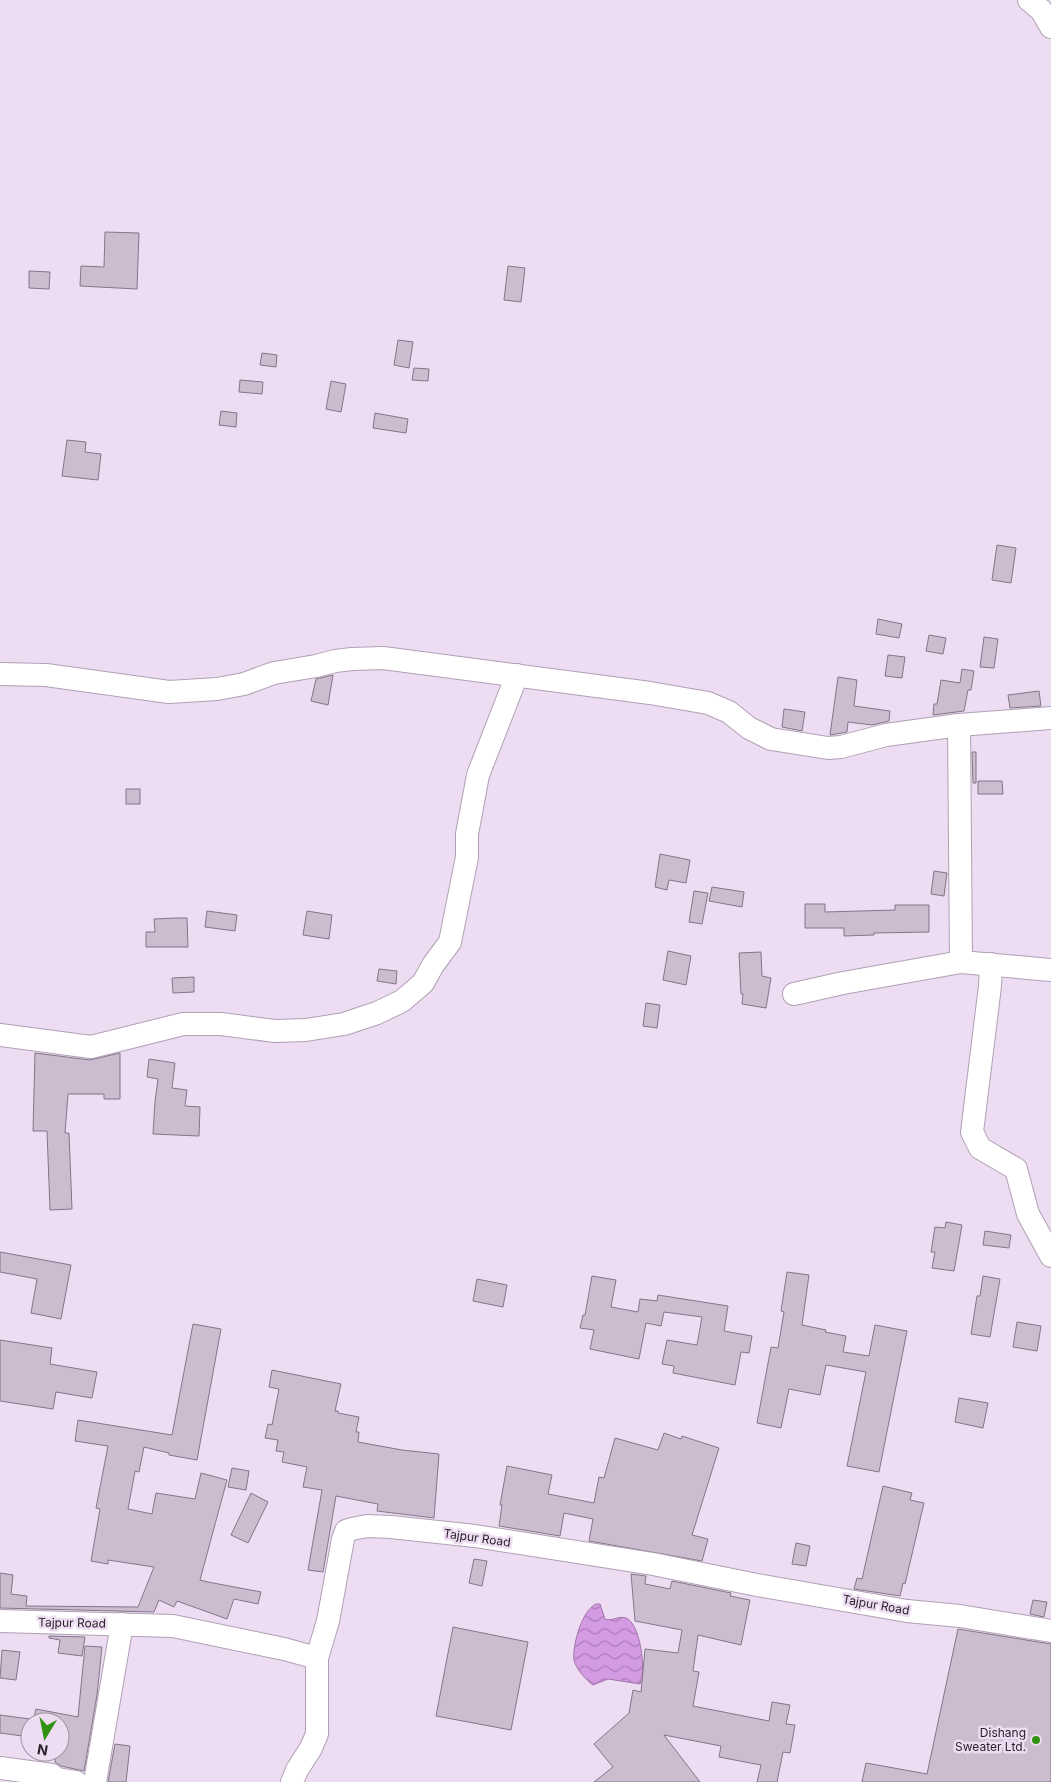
<svg xmlns="http://www.w3.org/2000/svg" width="1051" height="1782" viewBox="0 0 1051 1782" font-family="Inter,sans-serif">
<style>
.water{fill:url(#water-waves);stroke:#a176ab}
.building{fill:#ccbcd0;stroke:#847587}
.lines{fill:none;stroke-linecap:round;stroke-linejoin:round}
.minor-casing{stroke:#b0a0b4;stroke-width:24}
.minor{stroke:#fff;stroke-width:22}
.poi-dot{fill:#319211;stroke:#eeddf2;stroke-width:2}
.labels{text-anchor:middle;stroke-width:5;stroke-linejoin:round;paint-order:stroke}
.street-label{font-size:12px;fill:#2a232b;stroke:#eeddf2}
.poi-label{font-size:12px;fill:#2a232b;stroke:#eeddf2;text-anchor:end}
</style>
<defs>
<pattern id="water-waves" width="16" height="10" patternUnits="userSpaceOnUse" patternTransform="scale(1.25)"><rect width="16" height="10" fill="#d49ae2"/><path d="M0 5q4-4 8 0t8 0" fill="none" stroke="#ac7db7"/></pattern>
</defs>
<rect width="100%" height="100%" fill="#eeddf2"/>
<!-- water -->
<path class="water" d="M596,1604H600L605,1619C613,1622 620,1614 628,1619C641,1628 646,1671 640,1684L608,1679L593,1685C586,1680 576,1669 574,1660C572,1646 582,1610 596,1604Z"/>
<!-- building -->
<g class="building">
<path d="M105,232L139,233L137,289L80,286L81,266L104,267Z"/>
<path d="M508,266L525,268L521,302L504,300Z"/>
<path d="M29,271L50,272L49,289L29,288Z"/>
<path d="M398,340L413,342L409,368L394,365Z"/>
<path d="M262,353L277,355L276,367L260,365Z"/>
<path d="M414,368L429,369L428,381L412,380Z"/>
<path d="M240,380L263,382L262,394L239,392Z"/>
<path d="M331,381L346,384L341,412L326,409Z"/>
<path d="M221,411L237,413L236,427L219,425Z"/>
<path d="M375,413L408,419L406,433L373,428Z"/>
<path d="M67,440L86,442L85,452L101,454L98,480L62,476Z"/>
<path d="M997,545L1016,548L1011,583L992,580Z"/>
<path d="M878,619L902,624L899,638L876,634Z"/>
<path d="M929,635L946,638L943,654L926,651Z"/>
<path d="M984,637L998,639L994,668L980,667Z"/>
<path d="M888,655L905,657L902,678L885,676Z"/>
<path d="M962,669L974,671L971,690H968L964,711L933,715L934,704H937L941,680L960,683Z"/>
<path d="M333,675L328,705L311,701L316,679Z"/>
<path d="M838,677L857,680L854,706L890,711L889,721L872,725L848,722L847,732L830,735Z"/>
<path d="M1039,691L1041,706L1010,708L1008,695Z"/>
<path d="M784,709L805,712L802,731L782,727Z"/>
<path d="M972,752H976V783H973Z"/>
<path d="M978,781H1002L1003,794H978Z"/>
<rect x="126" y="789" width="14" height="15"/>
<path d="M660,854L690,860L686,883L669,880L667,890L655,887Z"/>
<path d="M934,871L947,873L944,896L931,894Z"/>
<path d="M712,887L744,892L742,907L709,901Z"/>
<path d="M694,891L708,893L702,924L689,922Z"/>
<path d="M805,904H825V912L895,910V905H929V932L874,933V935L844,936V928H805Z"/>
<path d="M207,911L237,915L235,931L205,927Z"/>
<path d="M307,911L332,915L329,939L303,935Z"/>
<path d="M175,918H187L188,947H146V932H155L154,919Z"/>
<path d="M668,951L691,956L686,985L663,980Z"/>
<path d="M761,952L762,976L771,978L766,1008L742,1004L743,994H741L739,953Z"/>
<path d="M379,969L397,971L396,984L377,981Z"/>
<path d="M194,977V992L173,993L172,978Z"/>
<path d="M646,1003L660,1005L657,1028L643,1026Z"/>
<path d="M35,1053L90,1060L120,1053V1099H104V1094H68L65,1133H69L72,1209L50,1210L47,1131H33Z"/>
<path d="M149,1059L175,1063L172,1088L187,1090L185,1106L200,1107L199,1136L153,1134L155,1102L158,1079L147,1077Z"/>
<path d="M946,1222L962,1225L954,1271L932,1268L935,1252H931L935,1227L945,1228Z"/>
<path d="M985,1231L1011,1235L1009,1248L983,1245Z"/>
<path d="M0,1252L71,1265L61,1319L31,1313L37,1279L0,1272Z"/>
<path d="M787,1272L809,1275L802,1325L826,1330L825,1332L846,1336L843,1352L869,1356L875,1325L907,1331L879,1472L847,1466L866,1372L826,1365L820,1395L789,1389L781,1428L757,1423L771,1347L778,1348L784,1312L781,1311Z"/>
<path d="M592,1276L616,1280L611,1307L638,1312L640,1299L657,1301L658,1295L728,1306L724,1331L752,1336L749,1353L741,1352L735,1385L673,1373L674,1366L662,1364L667,1340L697,1345L702,1317L664,1312L661,1326L646,1323L639,1359L590,1349L594,1330L580,1328L583,1315H585Z"/>
<path d="M983,1276L1000,1279L990,1337L971,1334L977,1296H980Z"/>
<path d="M477,1279L507,1285L503,1307L473,1301Z"/>
<path d="M1017,1322L1041,1326L1037,1351L1013,1347Z"/>
<path d="M193,1324L221,1329L197,1460L169,1455V1453L144,1447L139,1472L135,1471L128,1509L152,1514L156,1493L195,1499L201,1473L227,1480L200,1580L208,1582L261,1592L258,1604L234,1599L227,1619L177,1601L174,1607L159,1600L154,1612L0,1608V1573L13,1575L11,1594L27,1596L26,1606L138,1607L154,1567L108,1560V1564L91,1561L100,1509L96,1508L108,1446L75,1441L78,1420L172,1435Z"/>
<path d="M0,1340L52,1348L50,1364L97,1372L92,1398L56,1392L53,1409L0,1401Z"/>
<path d="M272,1370L341,1384L335,1411H338V1413L359,1417L356,1432H359L358,1442L402,1450L439,1454L434,1518L377,1511L378,1504L336,1496L323,1572L308,1570L322,1490L303,1487L307,1467L282,1462L284,1452L276,1451L278,1440L265,1438L268,1424L272,1425L279,1389L269,1387Z"/>
<path d="M959,1398L988,1403L983,1428L955,1422Z"/>
<path d="M664,1433L681,1439L682,1436L719,1448L692,1535L708,1539L702,1561L589,1541L593,1519L564,1513L560,1536L499,1526L502,1505H500L507,1466L552,1475L548,1494L594,1503L599,1477L604,1478L615,1438L658,1450Z"/>
<path d="M232,1468L249,1471L246,1490L228,1487Z"/>
<path d="M883,1486L912,1493L910,1500L924,1503L905,1584L903,1583L900,1596L854,1589L857,1578L862,1579Z"/>
<path d="M251,1493L268,1502L248,1543L231,1535Z"/>
<path d="M796,1543L810,1546L806,1566L792,1564Z"/>
<path d="M474,1559L487,1561L482,1586L469,1583Z"/>
<path d="M631,1574L646,1576L645,1584L670,1589L672,1581L731,1593L730,1596L750,1600L741,1645L698,1635L693,1671L699,1672L693,1706L769,1721L772,1702L790,1705L786,1724L795,1725L790,1753L783,1752L777,1782H757L761,1765L719,1757L721,1746L664,1735L700,1782H594L613,1767L594,1744L629,1713L633,1690L641,1692L645,1649L678,1653L682,1630L635,1621Z"/>
<path d="M1033,1600L1047,1602L1044,1617L1030,1614Z"/>
<path d="M453,1627L528,1642L511,1730L436,1716Z"/>
<path d="M958,1629L1051,1644V1782H862L866,1763L927,1774Z"/>
<path d="M49,1636L85,1637L82,1656L58,1653L60,1640L49,1638Z"/>
<path d="M85,1646L102,1647L97,1695L84,1771L61,1766L55,1762L56,1752H60V1722H33L36,1709L78,1717Z"/>
<path d="M2,1650L20,1652L16,1680L0,1678Z"/>
<path d="M0,1715L30,1719V1737L0,1733Z"/>
<path d="M115,1744L130,1746L126,1782H108Z"/>
</g>
<g class="lines">
<!-- minor casing -->
<g class="minor-casing">
<g id="minor">
<path d="M1029,0L1041,10L1051,27"/>
<path d="M0,674L46,675L169,692L217,689L244,684L274,673L316,666L335,661L352,659L383,658L650,693L708,703L729,712L749,728L771,739L828,748L841,747L886,735L959,725L1051,718"/>
<path d="M959,725L961,962"/>
<path d="M991,964L990,986L972,1132L980,1148L1016,1169L1028,1214L1051,1256"/>
<path d="M794,994L843,983L961,962L1051,970"/>
<path d="M0,1035L91,1047L183,1024H221L275,1031L306,1030L344,1024L377,1013L402,1001L423,983L433,965L450,942L467,857V834L478,775L517,675"/>
<path d="M0,1621L173,1626L284,1649L317,1658L328,1621L343,1539L346,1531L352,1529L367,1526L391,1527L475,1536L653,1564L757,1585L907,1611L960,1616L1051,1631"/>
<path d="M0,1768L52,1775V1778L76,1782"/>
<path d="M95,1782L122,1624"/>
<path d="M292,1782L297,1770L311,1748L317,1734V1658"/>
</g>
</g>
<!-- minor -->
<use href="#minor" class="minor"/>
</g>
<!-- markers -->
<circle class="poi-dot" cx="1036" cy="1740" r="5"/>
<g class="labels">
<!-- street labels -->
<g class="street-label">
<text transform="translate(477 1538) rotate(8)" y="4">Tajpur Road</text>
<text transform="translate(876 1605) rotate(10)" y="4">Tajpur Road</text>
<text transform="translate(72 1623) rotate(1)" y="4">Tajpur Road</text>
</g>
<!-- poi labels -->
<g class="poi-label">
<text x="1026" y="1737">Dishang<tspan x="1026" dy="14">Sweater Ltd.</tspan></text>
</g>
</g>
<!-- north arrow -->
<g transform="translate(45 1737) rotate(190)"><circle r="24" fill="#eeddf2" stroke="#a093a2"/>
<path d="M0-4L9 19L0 12L-9 19Z" fill="#319211"/>
<text y="-8" font-size="14" font-weight="bold" text-anchor="middle" fill="#2a232b">N</text>
</g>
</svg>
